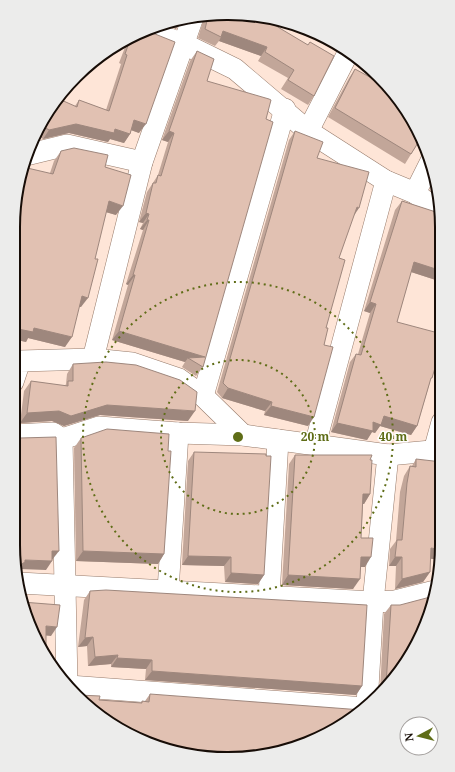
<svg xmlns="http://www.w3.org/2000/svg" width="455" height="772" viewBox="0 0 455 772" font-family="'Noto Serif',serif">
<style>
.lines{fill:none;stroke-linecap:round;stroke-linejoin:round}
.street-casing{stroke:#977b6b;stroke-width:22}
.street{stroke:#fff;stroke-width:21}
.wall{fill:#c2a699}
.shaded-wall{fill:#9e877d}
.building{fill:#e1c1b2;stroke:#9e877d}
.ring{fill:none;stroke:#5f6d17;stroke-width:2;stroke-dasharray:2 4}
.rim{fill:none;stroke:#170d07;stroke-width:2}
.centre{fill:#5f6d17;stroke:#fff;stroke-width:2}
.ring-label{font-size:12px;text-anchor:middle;font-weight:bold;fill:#5f6d17;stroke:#fff;stroke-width:3;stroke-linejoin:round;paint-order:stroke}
</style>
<rect width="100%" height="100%" fill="#fee5d7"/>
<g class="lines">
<!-- street casing -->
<g class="street-casing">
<g id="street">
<path d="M193,17L142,162L93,359L132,363L179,379L203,396L243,435"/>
<path d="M150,32L184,44L235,69L308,131L386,181L415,193L442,214"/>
<path d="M308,131L349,51"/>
<path d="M26,155L67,145L142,162"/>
<path d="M415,193L431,161"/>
<path d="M13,382L20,361L93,359"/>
<path d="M203,396L285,109"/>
<path d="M13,435L53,433L62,439"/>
<path d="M315,445L386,181"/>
<path d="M434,451L442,422"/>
<path d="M19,583L373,602L395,601L435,591"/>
<path d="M168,591L178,433"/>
<path d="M269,596L278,440"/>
<path d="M67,684L62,439L99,427L178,433L243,435L388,455L442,450"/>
<path d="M69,686L365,708"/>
<path d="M367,705L373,602L388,455"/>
</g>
</g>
<!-- street -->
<use href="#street" class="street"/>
</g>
<!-- wall -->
<g class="wall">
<path d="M204,17H261L314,96L308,105L281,89L288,78L258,61L261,56L219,41L215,46L198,38Z"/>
<path d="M150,32L139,133L131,130L130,134L124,143L110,139L108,142L69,133L43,139L36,135L49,108L75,106L79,100L106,110L121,64L119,63L127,42Z"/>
<path d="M197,51L207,81L266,119L203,367L196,376L182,367L185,362L112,340L128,285L126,284L143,230L140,229L143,223L139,222L147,192L158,175L168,142L162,140L190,61Z"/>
<path d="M355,69L413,120L424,143L419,141L405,164L328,117L349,78Z"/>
<path d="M295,131L317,158L353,216L339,258L326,328L324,345L308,426L264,415L265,411L222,398L217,392L289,140Z"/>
<path d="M61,151L105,167L116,215L106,212L81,307H79L65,347L28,338L26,342L13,339V213L50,173L54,161Z"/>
<path d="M402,201L442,214V282L411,272L397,322L430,382L417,426L411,435L380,426L375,433L372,432L367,440L331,432L350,362L356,354H358L370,313L364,311L395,210Z"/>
<path d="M73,364L188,421L100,415L64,426L52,421L20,423L24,391L31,381L65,386L66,384L67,374Z"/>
<path d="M81,438L168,451L164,554L158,564L76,561L74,448Z"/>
<path d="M194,452L264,575L258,584L225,582L224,566L182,565L188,461Z"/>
<path d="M295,455L370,460V494L364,504H363L361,538L365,567H361L353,589L282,585L289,464Z"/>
<path d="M416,459L430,559V572L423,582L395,589L396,566H389L390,549L396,541L400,492L404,476L410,466H412Z"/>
<path d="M90,591L362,686L356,695L145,680L146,669L111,667V664L88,666L87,646L78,647L84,600Z"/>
<path d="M391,605H400L406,664L380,692L384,614Z"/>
<path d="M150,694L297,748L99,700L141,703L142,701H145Z"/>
</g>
<!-- shaded-wall -->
<g class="shaded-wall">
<path d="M181,19L182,20L176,29L166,25Z"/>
<path d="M223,31L267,47L261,56L219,41L221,37Z"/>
<path d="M134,120L146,124L139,133L128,129Z"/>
<path d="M76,124L115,129L130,134L124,143L110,139L108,142L69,133L43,139L49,130Z"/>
<path d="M169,131L174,133L168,142L162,140Z"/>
<path d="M109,201L123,206L116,215L102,211Z"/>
<path d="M357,207L359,208L353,217Z"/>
<path d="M146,213L149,214L143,223L139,222Z"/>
<path d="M147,220H149L143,230L140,229Z"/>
<path d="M414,262L442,271V282L408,271Z"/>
<path d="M133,275H135L128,285L126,284Z"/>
<path d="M82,296L88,298L81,307L75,306Z"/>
<path d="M370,302L376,304L370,313L364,311Z"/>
<path d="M13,328H34L72,337L65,347L28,338L26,342L13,339Z"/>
<path d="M119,331L205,357L188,358L185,362L112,340Z"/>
<path d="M228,388L272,402L265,411L222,398Z"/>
<path d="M107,405L195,411L188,421L100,415L64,426L52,421L20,423L27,413Z"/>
<path d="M271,406L314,417L308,426L264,415Z"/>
<path d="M384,416L417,426L411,435L380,426L375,433L372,432L367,440L331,432L337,423L373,422Z"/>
<path d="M363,494H370L364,504H356Z"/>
<path d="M431,548L442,550L441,560L424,558Z"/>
<path d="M52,551H59L52,560H46Z"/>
<path d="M83,551L164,554L158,564L76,561Z"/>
<path d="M188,556L231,557L224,566L182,565Z"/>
<path d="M361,557H371L365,567H355Z"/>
<path d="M395,557H402L396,566H389Z"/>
<path d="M25,560L52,561L46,570L20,569L17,572V567Z"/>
<path d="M430,572L423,582L395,589L402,579Z"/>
<path d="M231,573L264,575L258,584L225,582Z"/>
<path d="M288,575L360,579L353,589L282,585Z"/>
<path d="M46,626L57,627L51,636L40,635Z"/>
<path d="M93,637L87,646L78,647L85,638Z"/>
<path d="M118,655L111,664L88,666L95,657Z"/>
<path d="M117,658L152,660L146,669L111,667Z"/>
<path d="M152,671L362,686L356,695L145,680Z"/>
</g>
<!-- building -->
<g class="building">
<path d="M208,17H261L308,45L310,42L334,56L314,96L288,80L294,70L265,52L267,47L223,31L221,37L205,29Z"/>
<path d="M150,32L175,42L146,124L134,120L130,134L115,129L114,133L76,124L49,130L41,125L49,108L59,99L77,107L79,100L109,111L127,55L125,54L130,40Z"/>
<path d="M197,51L214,59L207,81L269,99L271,100L266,119L273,122L203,367L188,358L205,357L119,331L135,275H133L149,220H147L149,214L146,213L153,183H156L158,175L161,176L174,133L169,131Z"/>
<path d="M355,69L388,87L413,120L421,138L411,154L335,108Z"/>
<path d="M295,131L323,142L317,158L369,172L359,208L357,207L339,258L345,260L326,328H328L324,345L333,347L314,417L271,406L272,402L228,388L223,383Z"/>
<path d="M74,148L108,155L105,167L131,175L123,206L109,201L95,259H98L88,298L82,296L72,337L34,328L33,332L13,328V213L23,167L53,174L61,151Z"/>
<path d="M402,201L442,214V271L414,262L397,322L442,334V344L432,378H431L417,426L384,416L381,425L373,422V431L337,423L356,354L361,355L376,304L370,302Z"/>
<path d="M106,362L136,365L180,380L197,392L195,411L107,405L71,416L59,411L27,413L31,381L68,386V381H73V364Z"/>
<path d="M107,429L169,434L168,451H171L164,554L83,551L81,438Z"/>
<path d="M13,436L20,438L56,437L59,551H52V561L25,560V562L17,567L13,544Z"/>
<path d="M194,452L266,454V456H271L264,575L231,573V557L188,556Z"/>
<path d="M295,455H372L370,460H372L370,494H363L361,538H373L371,557H361L360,579L288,575Z"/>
<path d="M416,459L442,462V550L431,548L430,572L402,579V557H395L397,540H402L407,483L410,466L416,467Z"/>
<path d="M19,583L23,585L22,597Z"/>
<path d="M106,590L367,605L362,686L152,671V660L117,658L118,655L95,657L93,637L85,638L90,591Z"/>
<path d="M434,596L431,614L406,664L386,685L391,605H400Z"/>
<path d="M22,602L60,605L57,627L46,626V653L24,613Z"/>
<path d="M150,694L362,710L358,715L297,748L228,759L159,748L108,723L78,695L100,696L99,700L142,703V701L149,702Z"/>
</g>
<!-- distance rings -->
<g class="ring">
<circle cx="238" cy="437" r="77"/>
<circle cx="238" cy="437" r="155"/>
</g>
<!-- crop -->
<path d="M0 0H455V772H0ZM227 20H228A207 207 0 0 1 435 227V545A207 207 0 0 1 228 752H227A207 207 0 0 1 20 545V227A207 207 0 0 1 227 20Z" fill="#ececeb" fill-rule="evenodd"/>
<path class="rim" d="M227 20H228A207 207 0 0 1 435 227V545A207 207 0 0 1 228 752H227A207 207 0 0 1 20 545V227A207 207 0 0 1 227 20Z"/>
<circle cx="238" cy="437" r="6" class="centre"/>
<g class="ring-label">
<text x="315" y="441">20 m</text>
<text x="393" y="441">40 m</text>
</g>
<!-- north arrow -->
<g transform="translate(419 736) rotate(263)"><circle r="19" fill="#ffffff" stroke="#a29e9c"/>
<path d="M0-3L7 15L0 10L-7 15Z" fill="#5f6d17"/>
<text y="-6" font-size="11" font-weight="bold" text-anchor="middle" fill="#170d07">N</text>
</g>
</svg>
